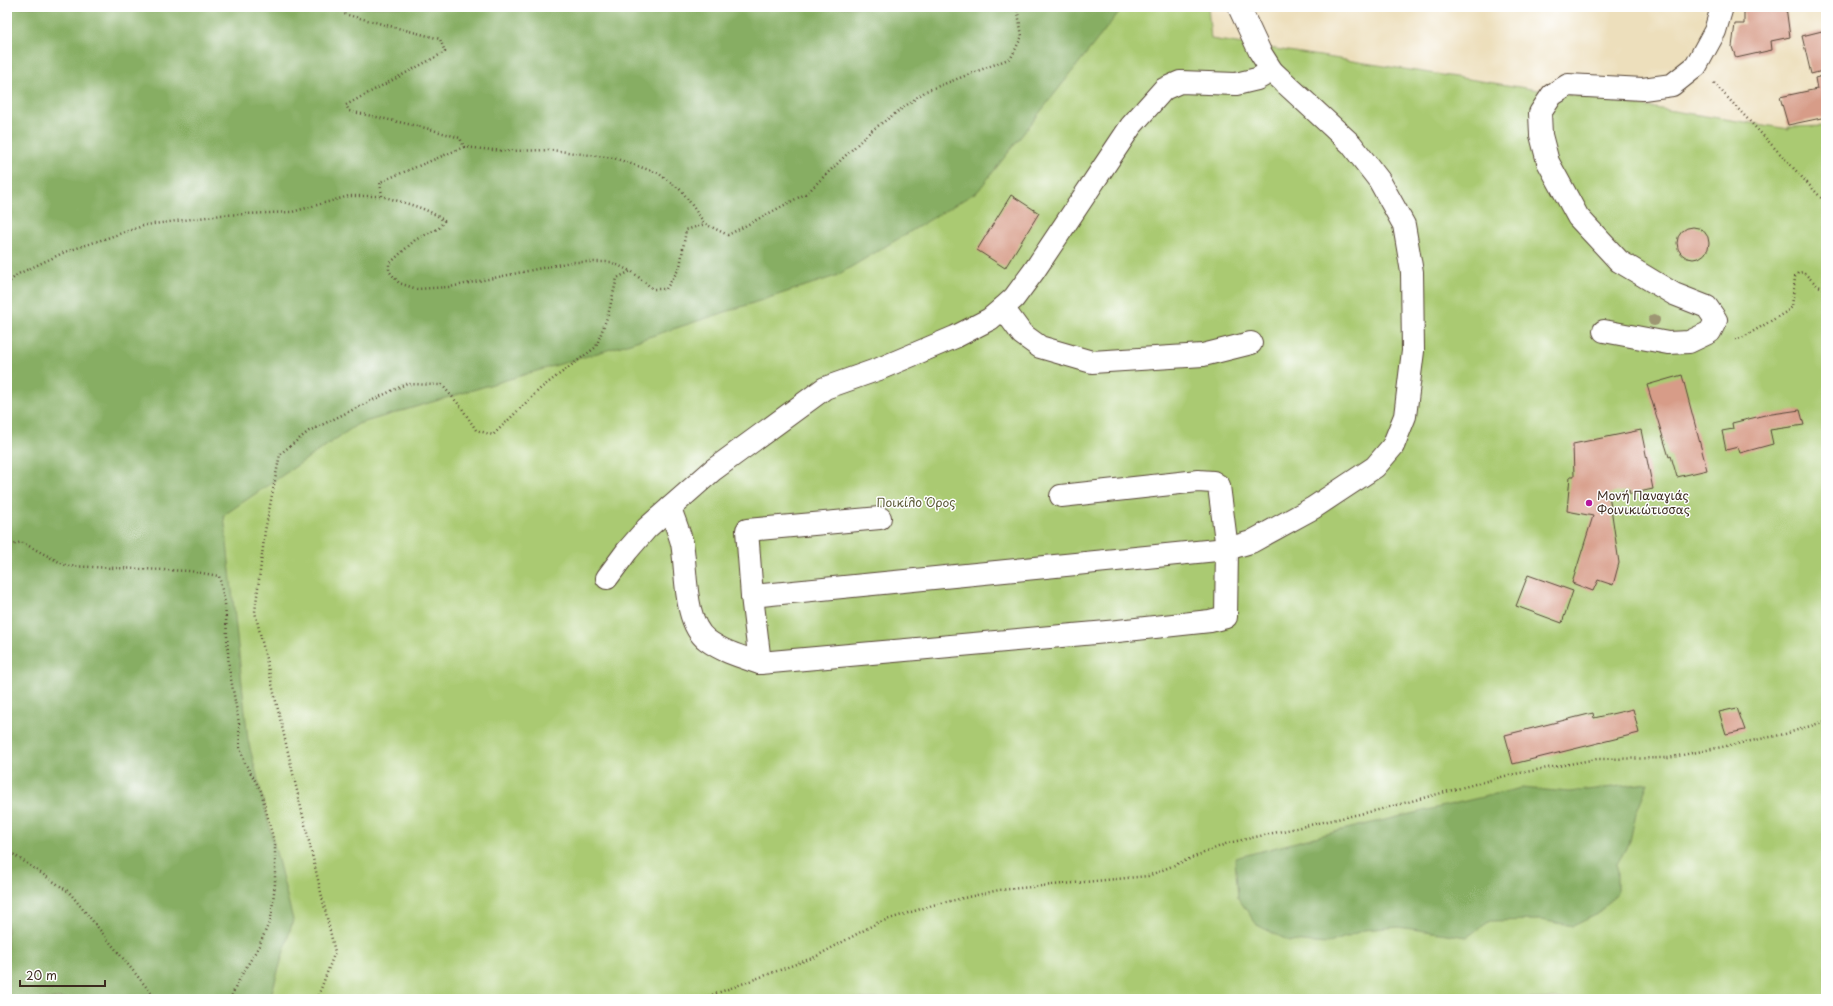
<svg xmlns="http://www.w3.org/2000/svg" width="1833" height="1006" viewBox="0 0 1833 1006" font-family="'Playpen Sans',sans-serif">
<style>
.green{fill:#aaca72;stroke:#727a48}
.forest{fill:#87ae64;stroke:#616c41}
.building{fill:#d79c88}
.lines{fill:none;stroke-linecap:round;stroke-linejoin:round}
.minor-casing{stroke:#564536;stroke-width:24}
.path{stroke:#564536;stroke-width:2.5;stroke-dasharray:1 3;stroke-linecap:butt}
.minor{stroke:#fff;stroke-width:22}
.tree{fill:#9d9673}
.poi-dot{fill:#b5179e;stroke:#fff;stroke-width:1.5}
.labels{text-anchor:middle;stroke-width:3;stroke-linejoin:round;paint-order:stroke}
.poi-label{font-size:12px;fill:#3b2a1e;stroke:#fff;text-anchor:start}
.park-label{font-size:12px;fill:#5c5a37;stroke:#fff}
</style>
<rect width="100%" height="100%" fill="#fff"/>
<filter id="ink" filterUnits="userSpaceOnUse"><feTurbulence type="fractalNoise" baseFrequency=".025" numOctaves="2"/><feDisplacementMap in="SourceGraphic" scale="8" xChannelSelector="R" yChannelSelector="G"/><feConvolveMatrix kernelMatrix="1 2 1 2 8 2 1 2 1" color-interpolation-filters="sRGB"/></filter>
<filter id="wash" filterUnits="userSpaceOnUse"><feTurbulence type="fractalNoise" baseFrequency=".012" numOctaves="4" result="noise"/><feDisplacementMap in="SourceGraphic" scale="16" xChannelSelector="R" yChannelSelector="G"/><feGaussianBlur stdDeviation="0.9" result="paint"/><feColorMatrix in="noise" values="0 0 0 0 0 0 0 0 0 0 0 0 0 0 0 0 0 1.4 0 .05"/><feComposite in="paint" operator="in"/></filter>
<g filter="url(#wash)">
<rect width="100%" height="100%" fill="#eddfbc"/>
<!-- green -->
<path class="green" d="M7,7H1208L1211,39L1789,129L1788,127L1826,126V999H7Z"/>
<!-- forest -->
<g class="forest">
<path d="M7,7H1123L978,191L836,276L621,346L358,424L224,515L248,740L293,920L270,999H7Z"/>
<path d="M1648,783L1636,813L1630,841L1617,864V892L1598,914L1573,926L1541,920L1490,921L1467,937L1398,927L1364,930L1327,944L1289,941L1257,925L1238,898L1235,858L1342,830L1521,788L1569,792Z"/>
</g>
<g id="blocks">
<!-- building -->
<g class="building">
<path d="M1744,7H1786L1790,37L1771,41L1772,50L1736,58L1732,47L1735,24H1744Z"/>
<path d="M1826,30V70L1811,74L1802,36Z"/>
<path d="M1826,75V117L1788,125L1780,97L1817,89L1815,78Z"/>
<path d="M1011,195L1039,213L1005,268L977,250Z"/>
<circle cx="1693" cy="243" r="16"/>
<path d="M1682,375L1707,470L1677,477L1671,456L1669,457L1647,385Z"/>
<path d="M1800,410L1804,425L1770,430L1773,444L1740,453L1738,447L1726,450L1722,431L1733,429L1732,423L1765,415Z"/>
<path d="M1641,430L1653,489L1630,494L1629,490L1609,494L1619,563L1613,585L1598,580L1593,591L1572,583L1593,516L1567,511L1570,476H1574L1573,444Z"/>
<path d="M1528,575L1573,591L1562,623L1516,606Z"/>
<path d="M1737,708L1745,730L1726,734L1719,712Z"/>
<path d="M1633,709L1639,733L1513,764L1505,735L1593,713L1594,718Z"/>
</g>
</g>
</g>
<g filter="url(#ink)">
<use href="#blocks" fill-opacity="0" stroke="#564536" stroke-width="1"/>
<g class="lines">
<!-- minor casing -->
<g class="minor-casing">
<g id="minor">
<path d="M1003,308L1022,334L1040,347L1092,362L1203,355L1251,343"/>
<path d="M1604,331L1668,343L1689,342L1710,332L1716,320L1707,307L1674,294L1619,261L1578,217L1548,162L1541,135L1540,113L1552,95L1568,85L1643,89L1672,85L1696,66L1715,31L1722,7"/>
<path d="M670,508C674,520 679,532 682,543C687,570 683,622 707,640C723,652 742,657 760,663L1118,631L1210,621L1226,617L1227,549L1219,486L1213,482L1198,481L1061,496"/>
<path d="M607,578L627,551L647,528L713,470L825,388L879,369L955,337L990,319L1003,308L1014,298L1034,271L1131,126L1164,89L1180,82L1236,84L1257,79L1272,71"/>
<path d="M752,596L1227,549L1251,542L1313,508L1375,467L1393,446L1405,416L1413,351L1412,272L1404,225L1379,180L1351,144L1272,71L1260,52L1239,7"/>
<path d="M760,663L752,596L747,530L880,518"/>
</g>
</g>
<!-- path -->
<g class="path">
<path d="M341,7L344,14L440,39L445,52L346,105L349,111L426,128L460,138L464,147L380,182L382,196C402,203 428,207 444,221L439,228L415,240L389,264V271L399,283L417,289L450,287L571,262H611L630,271"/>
<path d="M1714,83L1826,203"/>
<path d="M464,147L503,151L551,150L614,158L658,173L682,191L705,224"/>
<path d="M7,284L18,274L65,252L146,225L222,215L292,212L349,196H382"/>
<path d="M1735,339L1742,338L1786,312L1792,307L1795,277L1798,273L1803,272L1818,286L1826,289"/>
<path d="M7,547L21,542L67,566L190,571L219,576L225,603L229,668L239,723L240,748L245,763L261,791L275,845V884L271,918L259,946L241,976L230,999"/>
<path d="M7,850L69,892L156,999"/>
<path d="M317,999L335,952L255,612L265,531L280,454L309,431L406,384L442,385L461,407L476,430L493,435L541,388L596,347L608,315L617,278L631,271L653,289H666L680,267L686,230L705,224L728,235L807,193L871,131L926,91L1011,58L1022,36L1017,7"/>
<path d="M701,999L815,957L877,923L933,905L999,890L1148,876L1228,843L1378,810L1509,775L1597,759L1668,758L1785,734L1826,721"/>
</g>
<!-- minor -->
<use href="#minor" class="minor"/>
</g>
<!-- trees -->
<circle class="tree" cx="1654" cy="320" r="6"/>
</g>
<!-- markers -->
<circle class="poi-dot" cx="1589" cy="503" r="4"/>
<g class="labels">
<!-- poi labels -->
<g class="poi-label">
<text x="1597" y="500">Μονή Παναγιάς<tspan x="1597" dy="14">Φοινικιώτισσας</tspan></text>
</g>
<!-- park labels -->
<g class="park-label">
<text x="916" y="507">Ποικίλο Όρος</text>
</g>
</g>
<!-- margin -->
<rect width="1833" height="1006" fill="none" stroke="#fff" stroke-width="24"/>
<!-- scale -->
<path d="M20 980v6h85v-6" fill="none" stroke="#3b2a1e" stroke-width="2"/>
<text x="26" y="980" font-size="12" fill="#3b2a1e" stroke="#ffffff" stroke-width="3" paint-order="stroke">20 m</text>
</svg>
